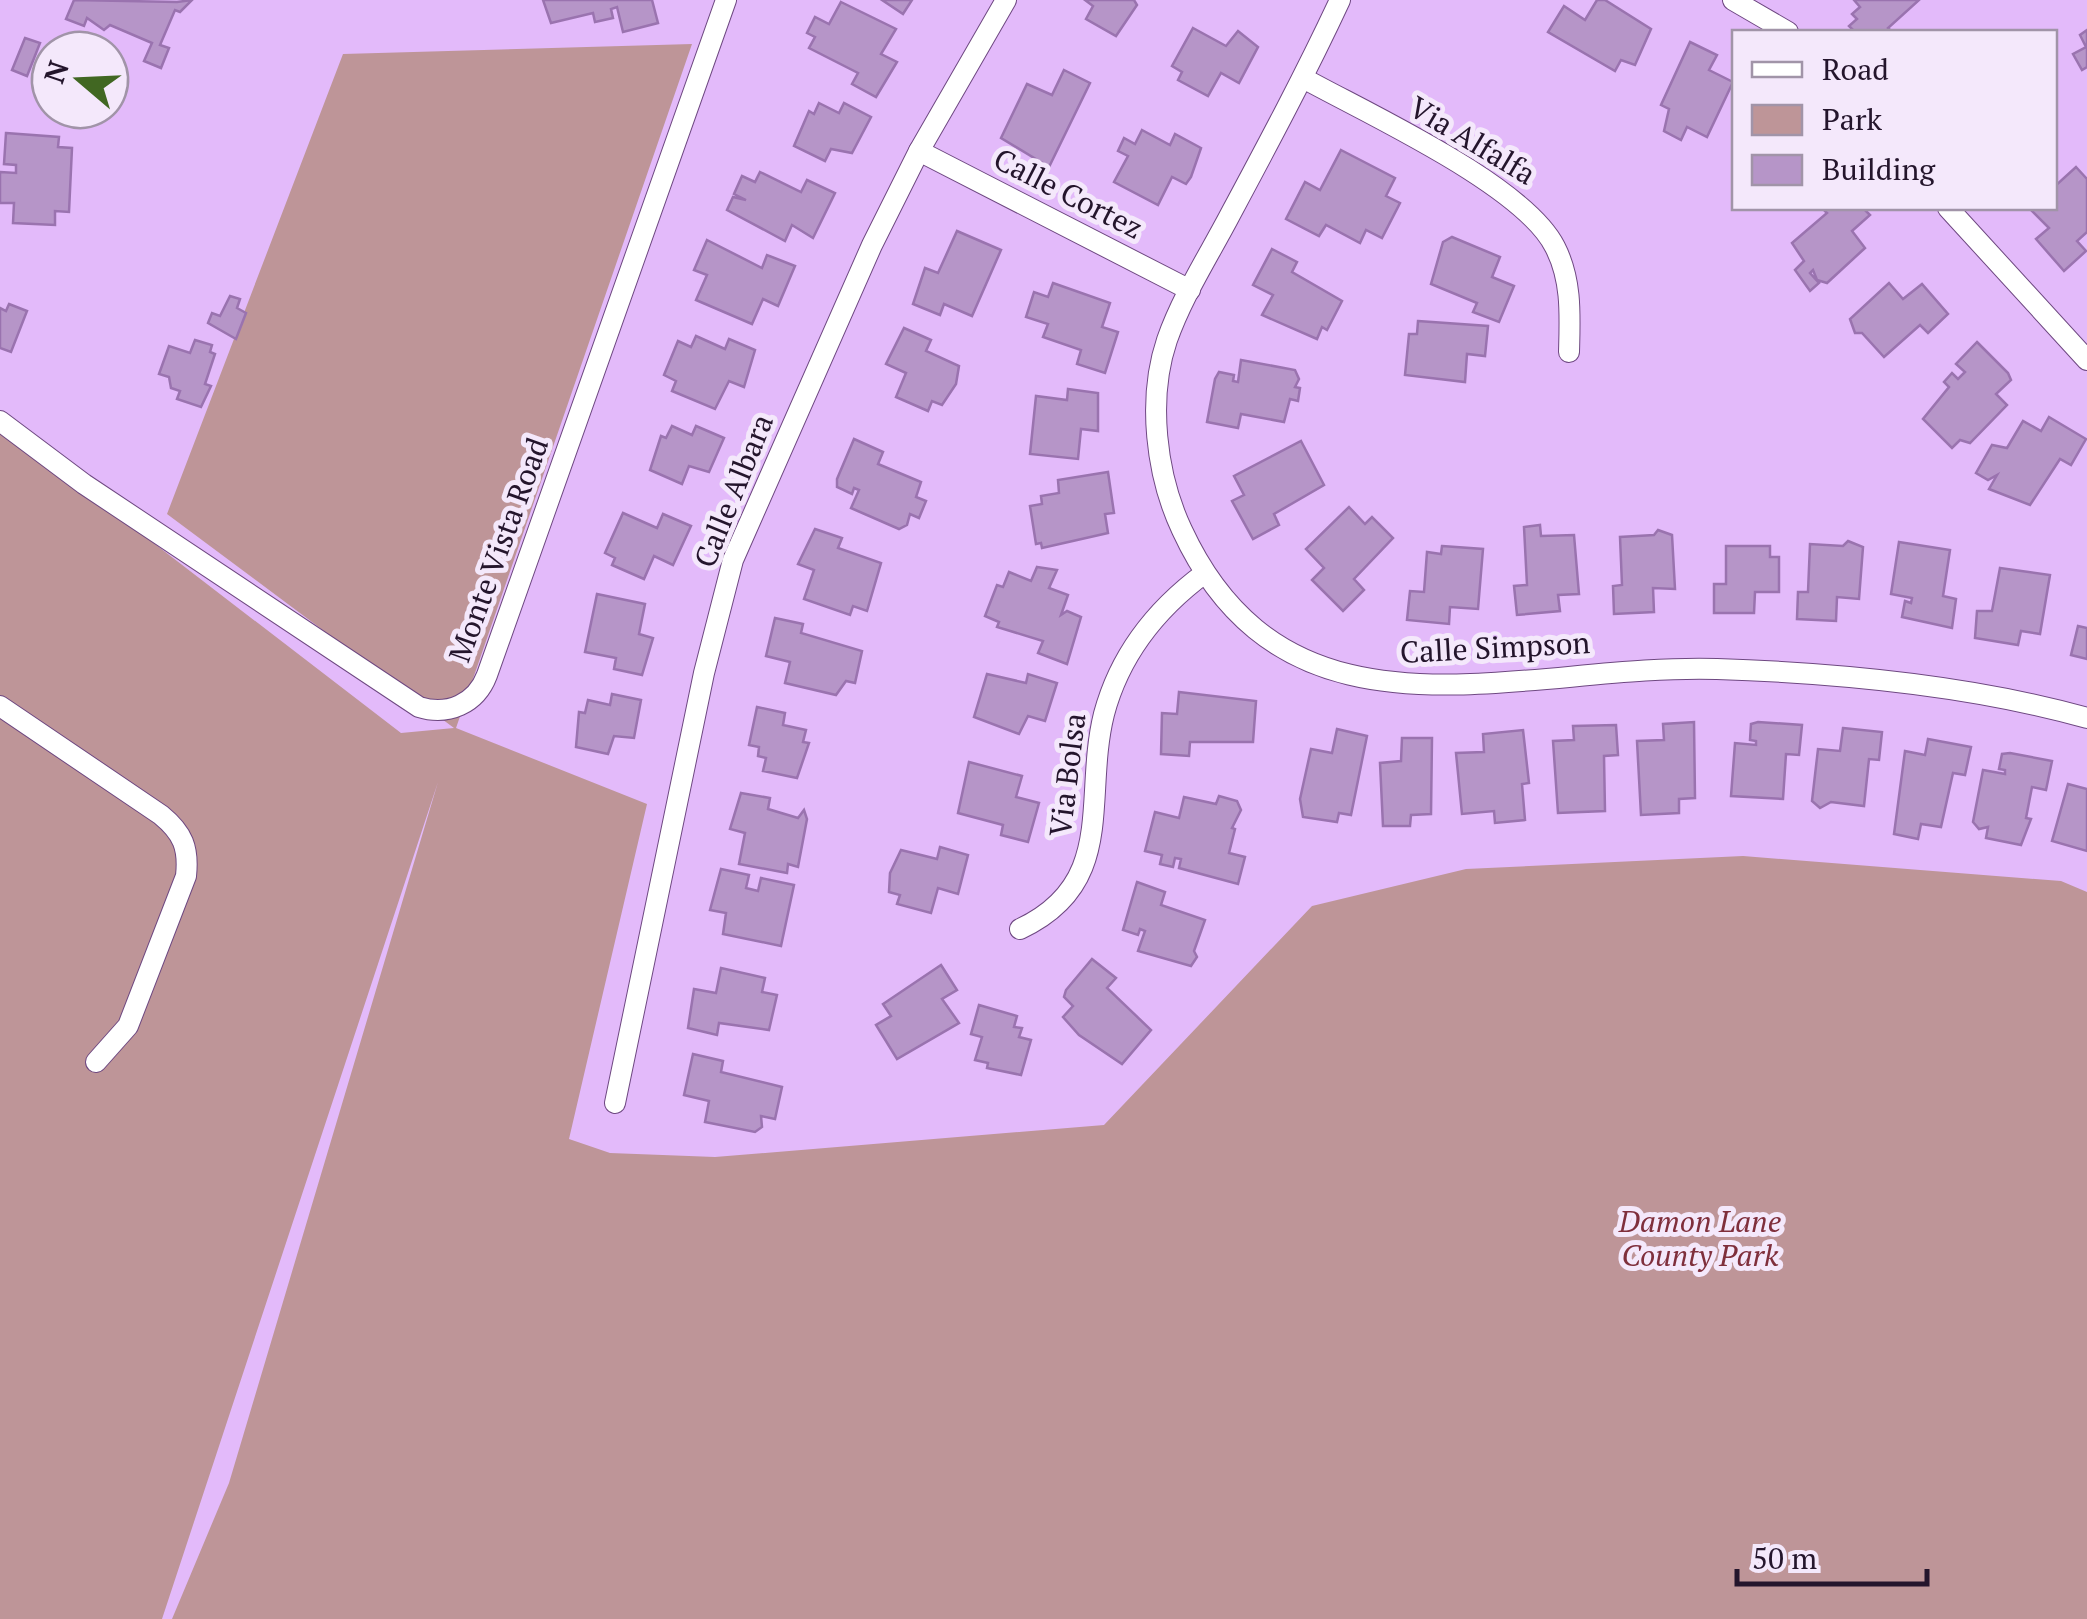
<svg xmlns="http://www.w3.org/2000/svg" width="2087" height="1619" viewBox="0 0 2087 1619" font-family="'PT Serif',serif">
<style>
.green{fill:#be9598}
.building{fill:#b695c8;stroke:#9a73af;stroke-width:2.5}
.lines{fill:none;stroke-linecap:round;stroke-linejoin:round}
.minor-casing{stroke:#6e4881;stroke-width:22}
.minor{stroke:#fff;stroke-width:20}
.labels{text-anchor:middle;stroke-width:10;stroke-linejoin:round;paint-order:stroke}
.street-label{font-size:30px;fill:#24152c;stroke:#f4e8fb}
.park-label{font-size:30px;font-style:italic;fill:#7f2f3c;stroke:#f4e8fb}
</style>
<rect width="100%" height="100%" fill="#e3bafa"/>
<!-- green -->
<path class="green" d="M692,44L456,728L647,804L569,1139L610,1153L715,1157L1104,1125L1312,906L1466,869L1743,856L2061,881L2087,892V1619H172L229,1483L438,782L162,1619H0V425L401,733L454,728L167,514L343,54Z"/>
<!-- building -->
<g class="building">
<path d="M74,0L177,2L192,0L180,12L175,10L160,45L169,48L161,68L144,61L152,43L110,25L104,30L87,18L84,26L66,19Z"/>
<path d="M543,0H652L658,23L623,32L617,7L611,9L613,18L595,22L593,13L551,23Z"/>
<path d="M882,0H912L903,14Z"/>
<path d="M1134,0L1137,5L1116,36L1086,19L1093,6L1085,0Z"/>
<path d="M1597,0H1605L1651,29L1635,65L1621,60L1615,71L1548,32L1564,6L1585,20Z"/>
<path d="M1854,0H1919L1888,28L1892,32H1855L1849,26L1857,19L1852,14L1860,7Z"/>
<path d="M841,2L896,29L881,54L897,62L876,97L852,84L858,73L809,48L815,37L807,33L815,17L829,24Z"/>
<path d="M1193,28L1226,46L1238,31L1258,47L1239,83L1221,73L1208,96L1178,80L1182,72L1172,66Z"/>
<path d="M2087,30V67L2082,70L2073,54L2086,47L2080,35Z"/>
<path d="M25,38L40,43L27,76L12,70Z"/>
<path d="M1690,42L1717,55L1709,70L1733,82L1707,137L1687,127L1681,140L1664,131L1669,109L1661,105Z"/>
<path d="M1064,70L1090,83L1049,167L1001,138L1027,84L1052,95Z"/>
<path d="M819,103L839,113L844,103L871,117L852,153L831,149L825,161L794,146L809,111L814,114Z"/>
<path d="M1142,130L1170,145L1175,134L1201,148L1191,177L1186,184L1172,177L1158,205L1114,182L1128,156L1118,151L1124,138L1135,144Z"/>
<path d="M6,133L59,137L58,147L72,148L69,212L55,211V225L13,223L14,203H0V172L16,173V165L4,164Z"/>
<path d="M1341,150L1395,178L1386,196L1400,203L1382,238L1366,230L1360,243L1326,225L1319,236L1286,219L1305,182L1320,190Z"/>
<path d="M2076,167L2087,179V232L2077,241L2086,251L2064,271L2036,239L2049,228L2029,208H2054V187Z"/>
<path d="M760,172L801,192L807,180L835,193L813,238L792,225L785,241L727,210L733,197L746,200L734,194L742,176L755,182Z"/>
<path d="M1822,208H1863L1870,215L1852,231L1865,248L1827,283L1817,280L1813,270L1810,273L1819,283L1810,291L1795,270L1804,261L1792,243L1827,213Z"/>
<path d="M957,231L1001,250L972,316L944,304L940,315L913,304L925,268L938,273Z"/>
<path d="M1452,237L1500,257L1492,277L1514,286L1499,322L1473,312L1477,303L1431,284L1443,242Z"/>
<path d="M707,240L762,268L767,255L795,266L778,306L763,299L752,324L696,300L707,275L694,270Z"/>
<path d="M1272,249L1297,262L1292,272L1342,301L1327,330L1322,327L1317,339L1262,315L1273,295L1253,285Z"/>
<path d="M1053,283L1110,303L1102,327L1118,332L1105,373L1077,364L1081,350L1043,337L1048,324L1026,317L1034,292L1048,297Z"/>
<path d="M1889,283L1903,299L1922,284L1948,314L1928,333L1920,325L1884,357L1862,333H1855L1850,319Z"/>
<path d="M230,296L240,299L237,308L246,313L236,339L208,323L212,313L220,316Z"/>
<path d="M9,304L27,311L11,352L0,348V308L6,311Z"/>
<path d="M1418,321L1488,326L1485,356L1467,354L1465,382L1405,375L1409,334H1417Z"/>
<path d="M904,328L931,340L926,351L959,366L956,384L942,405L932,401L928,411L896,397L906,373L886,364Z"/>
<path d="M696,336L725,349L729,339L755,350L744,387L729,381L715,409L672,391L676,381L664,375L678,341L691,347Z"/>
<path d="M195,340L212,345L210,352L215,354L205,384L211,386L201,407L177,399L180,391L171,388L169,377L159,374L169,346L190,353Z"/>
<path d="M1977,342L2008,373L2011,380L1996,394L2007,405L1970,443L1960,440L1952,448L1923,419L1949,387L1944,382L1952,373L1958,379L1965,372L1956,364Z"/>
<path d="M1241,360L1295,370L1299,379L1295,387L1300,388L1298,401L1290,399L1284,422L1241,414L1238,428L1207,422L1215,379L1219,372L1234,375L1233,381L1238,382Z"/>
<path d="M1068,389L1098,393V431L1081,429L1078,459L1030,454L1036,396L1067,400Z"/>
<path d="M2049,417L2086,439L2071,465L2060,459L2030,505L1989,489L1997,475L1988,480L1976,473L1992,445L2007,448L2023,421L2041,431Z"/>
<path d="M672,426L692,435L696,426L724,438L709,472L689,466L682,484L650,470L661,436L666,438Z"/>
<path d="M854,439L883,452L878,464L921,482L916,497L926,501L919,518L910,514L907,525L899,529L851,508L859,490L854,488L852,494L837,487V479Z"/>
<path d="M1301,441L1324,485L1274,514L1279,525L1253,539L1232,501L1244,495L1234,476Z"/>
<path d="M1108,472L1114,513L1105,514L1108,533L1042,548L1041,543L1036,544L1030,506L1042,504L1041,496L1059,493L1058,480Z"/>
<path d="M1349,507L1365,524L1372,517L1393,538L1354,579L1364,590L1343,611L1312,580L1324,568L1306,549Z"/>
<path d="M623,513L657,528L663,514L691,526L673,565L654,556L644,579L612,565L615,558L605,553Z"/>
<path d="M1540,525L1541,536L1574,535L1579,594L1558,595L1560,611L1517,615L1514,586L1527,585L1524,527Z"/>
<path d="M815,529L842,538L838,548L881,563L867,611L853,606L850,615L804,599L814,570L798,564Z"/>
<path d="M1658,530L1672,535L1675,589L1653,588L1654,612L1614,614L1613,586L1622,585L1620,537L1654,535Z"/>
<path d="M1848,541L1863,547L1859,599L1837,597L1836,621L1797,619L1798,592H1808L1810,544L1843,546Z"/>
<path d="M1899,542L1950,550L1943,596L1956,599L1952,628L1902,617L1905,601L1911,603L1912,598L1891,594Z"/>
<path d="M1442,546L1483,549L1478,609L1450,607L1449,624L1407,620L1410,591L1424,592L1427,552L1441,554Z"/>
<path d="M1726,546H1770V557H1779V592H1755L1754,613H1714V584H1726Z"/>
<path d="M1037,567L1057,570L1049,588L1068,595L1061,615L1067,611L1081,617L1067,664L1038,653L1043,641L997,627L999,622L985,616L997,585L1003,587L1009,572L1031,581Z"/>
<path d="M2000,568L2050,575L2040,634L2021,631L2018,645L1975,638L1977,611H1992Z"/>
<path d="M597,594L645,604L639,634L653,638L642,675L614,669L616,658L585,652Z"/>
<path d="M775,618L803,624L801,633L862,651L855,683L846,681L836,695L785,683L790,662L766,656Z"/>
<path d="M2078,626L2087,628V659L2071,655Z"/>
<path d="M987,674L1026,683L1028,674L1057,683L1045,721L1028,716L1019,734L974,717Z"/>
<path d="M1179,692L1256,701L1253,742H1190L1189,756L1161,754L1162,713L1177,714Z"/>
<path d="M612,694L641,700L634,738L614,736L608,754L576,747L579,712L585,713L588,700L610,705Z"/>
<path d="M757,707L785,713L783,725L806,730L803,742L809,743L797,778L763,771L766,758L758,756L759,747L749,745Z"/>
<path d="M1694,722L1695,798L1679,799V813L1641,815L1637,741L1664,740L1663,724Z"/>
<path d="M1758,722L1802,725L1799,755L1786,754L1783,799L1731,796L1735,743L1756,745V741L1750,740L1751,724Z"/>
<path d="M1616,725L1618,755L1604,756L1605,811L1558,813L1553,741L1574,740L1573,726Z"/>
<path d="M1843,728L1882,732L1879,760L1869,759L1864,806L1831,802L1820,808L1812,801L1818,749L1840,751Z"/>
<path d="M1337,729L1367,736L1351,815L1339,813L1337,822L1303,817L1300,799L1311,749L1332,753Z"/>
<path d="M1523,730L1529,783L1522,784L1525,820L1495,823L1494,811L1462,814L1456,753L1484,752L1483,734Z"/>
<path d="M1402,738H1432L1431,814L1411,815L1410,826H1383L1380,763L1401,761Z"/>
<path d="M1928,739L1971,747L1965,775L1953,773L1941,827L1921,824L1918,839L1894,834L1905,751L1925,755Z"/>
<path d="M2010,753L2052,761L2046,790L2032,787L2026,818L2031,819L2021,845L1986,838L1988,827L1979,829L1973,822L1983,770L2005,774V770L1999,769L2002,754Z"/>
<path d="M969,762L1022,776L1016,797L1039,803L1028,842L1001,835L1003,825L958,813Z"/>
<path d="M2068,784L2087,789V851L2052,841Z"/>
<path d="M741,793L770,798L768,809L798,818L804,810L807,819L798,867L788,864L787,873L739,864L745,833L730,829Z"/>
<path d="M1219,796L1237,801L1241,810L1232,828L1235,829L1229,853L1245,857L1238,884L1179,868L1181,859L1175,858L1173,867L1160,864L1162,855L1145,851L1155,812L1179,818L1184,797L1216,804Z"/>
<path d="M940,847L968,855L958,894L938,888L931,913L897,904L900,895L889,892L890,873L901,850L937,859Z"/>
<path d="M721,869L749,875L746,888L758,891L761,878L794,885L781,946L723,934L726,913L710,910Z"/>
<path d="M1137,882L1165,892L1161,905L1205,920L1194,951L1197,957L1191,966L1138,951L1145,931L1140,929L1138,935L1123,930Z"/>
<path d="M1092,959L1116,978L1107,988L1151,1030L1122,1064L1079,1035L1063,1017L1073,1006L1064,997L1066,990Z"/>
<path d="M941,965L957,990L942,999L959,1023L897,1059L876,1025L891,1016L883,1004Z"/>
<path d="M721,968L765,978L762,992L777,995L769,1030L719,1023L717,1035L688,1028L694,989L716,993Z"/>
<path d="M979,1005L1017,1016L1014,1027L1022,1028L1019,1037L1031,1040L1021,1075L987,1068L988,1063L975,1060L982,1037L971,1034Z"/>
<path d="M693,1054L723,1061L721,1072L782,1087L775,1119L761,1116L762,1127L755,1132L705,1122L709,1101L684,1095Z"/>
</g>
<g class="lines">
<!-- minor casing -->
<g class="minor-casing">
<g id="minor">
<path d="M1340,0C1306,73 1268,144 1230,215C1209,255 1182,297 1167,340C1147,399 1156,475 1182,530C1289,761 1521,663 1717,669C1839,673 1970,685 2087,718"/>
<path d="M1733,0L1788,32"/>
<path d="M1303,78C1368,114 1524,185 1555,247C1572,280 1570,315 1569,352"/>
<path d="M919,151L1190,290"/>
<path d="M1948,208L2087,360"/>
<path d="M0,421L84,484L419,707C448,716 476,704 487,675L726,0"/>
<path d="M0,706L161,815C183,833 189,848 186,876L128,1026L96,1062"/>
<path d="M1020,929C1118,883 1083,798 1104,714C1120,654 1156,609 1205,573"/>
<path d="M615,1103L704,673L733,560L872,245L919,151L1006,0"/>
</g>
</g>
<!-- minor -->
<use href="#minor" class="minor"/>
</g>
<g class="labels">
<!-- street labels -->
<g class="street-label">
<text transform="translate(1472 141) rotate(31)" y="10">Via Alfalfa</text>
<text transform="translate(1068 194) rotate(27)" y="10">Calle Cortez</text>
<text transform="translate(734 491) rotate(-68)" y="10">Calle Albara</text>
<text transform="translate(499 550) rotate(-70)" y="10">Monte Vista Road</text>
<text transform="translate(1495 648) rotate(-3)" y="10">Calle Simpson</text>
<text transform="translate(1068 775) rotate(-83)" y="10">Via Bolsa</text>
</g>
<!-- park labels -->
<g class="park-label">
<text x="1700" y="1232">Damon Lane<tspan x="1700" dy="34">County Park</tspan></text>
</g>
</g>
<!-- legend -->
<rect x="1732" y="30" width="325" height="180" fill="#f4e8fb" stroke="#a194a8" stroke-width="2.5"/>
<rect x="1752" y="62" width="50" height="15" fill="#ffffff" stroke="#a194a8" stroke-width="2.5"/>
<text x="1822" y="80" font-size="30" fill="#24152c">Road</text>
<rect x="1752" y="105" width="50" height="30" fill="#be9598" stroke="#a194a8" stroke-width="2.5"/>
<text x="1822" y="130" font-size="30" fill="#24152c">Park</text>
<rect x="1752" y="155" width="50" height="30" fill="#b695c8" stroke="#a194a8" stroke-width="2.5"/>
<text x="1822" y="180" font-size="30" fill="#24152c">Building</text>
<!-- north arrow -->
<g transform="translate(80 80) rotate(289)"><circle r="48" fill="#f4e8fb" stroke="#a194a8" stroke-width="2.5"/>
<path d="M0-8L18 38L0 25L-18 38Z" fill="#416722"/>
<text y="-15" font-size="28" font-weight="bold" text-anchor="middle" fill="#24152c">N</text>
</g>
<!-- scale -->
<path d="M1737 1569v15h190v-15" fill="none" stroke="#24152c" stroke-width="5"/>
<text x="1752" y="1569" font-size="30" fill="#24152c" stroke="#f4e8fb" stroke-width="8" paint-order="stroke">50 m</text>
</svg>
